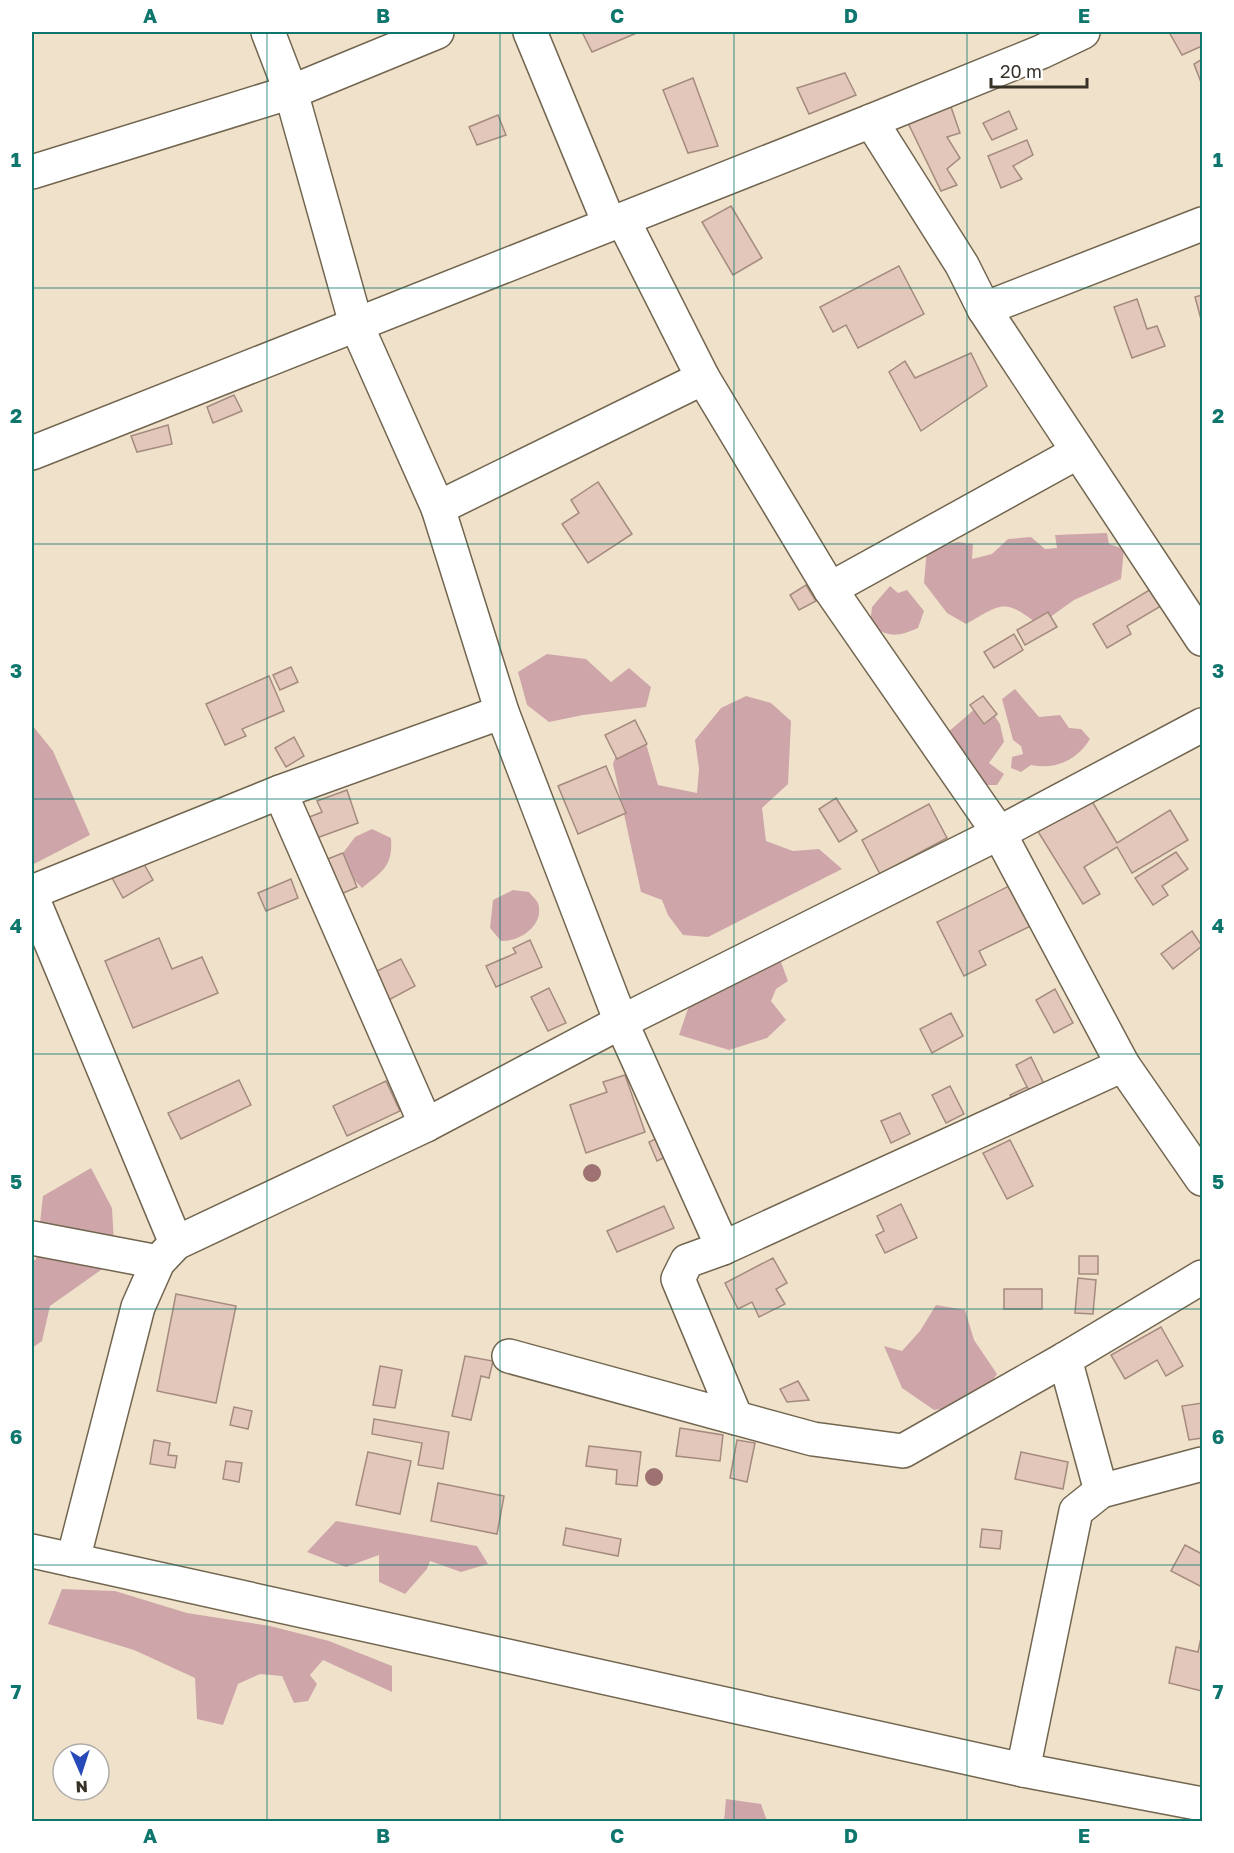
<svg xmlns="http://www.w3.org/2000/svg" width="1234" height="1853" viewBox="0 0 1234 1853" font-family="'Golos Text',sans-serif">
<style>
.green{fill:#cea6aa}
.building{fill:#e2c7ba;stroke:#a58b7f;stroke-width:1.5}
.lines{fill:none;stroke-linecap:round;stroke-linejoin:round}
.minor-casing{stroke:#726650;stroke-width:36}
.tertiary-casing{stroke:#726650;stroke-width:36}
.minor{stroke:#fff;stroke-width:33}
.tertiary{stroke:#fff;stroke-width:33}
.tree{fill:#9e7270}
.grid{fill:none;stroke:#0f766e;stroke-width:1.5;stroke-opacity:0.55}
.neatline{fill:none;stroke:#0f766e;stroke-width:2}
.grid-label{font-size:20px;text-anchor:middle;font-weight:bold;fill:#0f766e}
</style>
<rect width="100%" height="100%" fill="#f0e2ca"/>
<!-- green -->
<g class="green">
<path d="M1107,533L1109,544L1124,549L1121,579L1074,600L1039,625C1004,598 1003,603 966,624L947,613L924,583L927,548L958,542L973,544L972,559L992,554L1008,539L1031,537L1045,549L1057,548L1055,535Z"/>
<path d="M890,586L898,593L907,590L924,611L918,628C897,637 888,638 870,624L872,607Z"/>
<path d="M547,654L586,659L611,682L629,668L651,687L646,707L583,715L549,722L527,705L518,672Z"/>
<path d="M1015,689L1039,717L1060,715L1069,728L1081,729L1090,739C1077,760 1056,770 1031,765L1021,772L1011,768L1012,757L1023,754L1021,746L1013,740L1002,699Z"/>
<path d="M746,696L771,703L791,721L788,784L762,808L766,841L793,851L819,849L842,869L708,937L683,935L668,915L662,900L641,892L613,764L620,742L645,740L658,785L697,793L699,769L695,740L721,708Z"/>
<path d="M976,708L990,709L1000,724L1004,742L989,763L1004,774L997,785H967L947,733Z"/>
<path d="M32,725L53,751L90,835L32,865Z"/>
<path d="M372,829L391,838C393,866 383,871 362,888L349,874L343,853L355,837Z"/>
<path d="M513,890L529,892C531,895 536,899 538,903C545,925 520,942 501,941L490,928L493,900Z"/>
<path d="M772,938L788,981L776,989L771,1001L786,1020L767,1038L729,1050L679,1035L703,965L747,939Z"/>
<path d="M91,1168L112,1208L115,1260L50,1306L42,1341L32,1348V1262L36,1259L43,1196Z"/>
<path d="M936,1305L965,1310L974,1340L997,1374L975,1404L934,1410L902,1388L884,1346L902,1351L920,1331Z"/>
<path d="M336,1521L477,1546L488,1564L461,1572L430,1561L427,1569L405,1594L379,1582V1555L346,1567L307,1552Z"/>
<path d="M62,1589L115,1591L187,1613L270,1626L329,1641L392,1666V1692L323,1660L310,1675L317,1684L308,1701L294,1703L282,1676L260,1674L238,1684L223,1725L197,1719L195,1678L134,1650L48,1624Z"/>
<path d="M726,1799L761,1804L767,1821H724Z"/>
</g>
<!-- building -->
<g class="building">
<path d="M582,32H639L592,52Z"/>
<path d="M1169,32H1202V46L1182,55Z"/>
<path d="M1202,59V85L1194,64Z"/>
<path d="M845,73L856,95L809,114L797,88Z"/>
<path d="M693,78L718,146L688,153L663,90Z"/>
<path d="M950,104L960,133L947,137L960,158L947,169L957,185L941,191L907,121Z"/>
<path d="M1009,111L1017,129L992,140L983,123Z"/>
<path d="M498,115L506,135L477,145L469,127Z"/>
<path d="M1027,140L1033,155L1013,166L1022,179L1001,188L988,156Z"/>
<path d="M731,206L762,258L733,275L702,222Z"/>
<path d="M899,266L924,314L858,348L846,325L833,332L820,307Z"/>
<path d="M1202,295V323L1195,297Z"/>
<path d="M1137,299L1147,329L1157,326L1165,346L1132,358L1114,307Z"/>
<path d="M971,353L987,386L921,431L889,372L905,361L915,378Z"/>
<path d="M234,395L242,411L213,423L207,407Z"/>
<path d="M168,425L172,444L137,452L131,436Z"/>
<path d="M598,482L632,534L588,563L562,524L579,513L571,500Z"/>
<path d="M806,585L816,601L799,610L790,595Z"/>
<path d="M1156,586L1166,603L1127,626L1131,634L1107,648L1093,624Z"/>
<path d="M1048,612L1057,627L1025,645L1017,630Z"/>
<path d="M1014,634L1023,650L994,668L984,652Z"/>
<path d="M291,667L298,682L280,690L273,675Z"/>
<path d="M269,676L284,711L242,729L246,736L225,745L206,704Z"/>
<path d="M983,696L997,714L984,724L970,705Z"/>
<path d="M635,720L647,744L617,759L605,735Z"/>
<path d="M294,737L304,756L286,767L275,748Z"/>
<path d="M606,766L626,813L578,834L558,786Z"/>
<path d="M347,790L358,823L314,839L307,818L322,812L317,801Z"/>
<path d="M836,798L857,831L839,842L819,809Z"/>
<path d="M1090,798L1117,843L1170,810L1188,840L1132,873L1117,847L1084,867L1100,894L1083,904L1037,830Z"/>
<path d="M929,804L947,838L880,874L862,840Z"/>
<path d="M1176,852L1188,869L1162,886L1168,895L1153,905L1135,878Z"/>
<path d="M343,853L357,887L339,895L325,860Z"/>
<path d="M140,857L153,880L123,898L110,874Z"/>
<path d="M291,879L298,898L266,911L258,893Z"/>
<path d="M1021,880L1041,921L979,951L986,965L964,976L937,922Z"/>
<path d="M1192,931L1202,946L1173,969L1161,954Z"/>
<path d="M159,938L172,969L202,957L218,993L133,1028L105,961Z"/>
<path d="M530,940L542,967L496,987L486,966L516,953L513,948Z"/>
<path d="M401,959L415,986L385,1002L371,974Z"/>
<path d="M549,988L566,1023L548,1031L531,997Z"/>
<path d="M1055,989L1073,1023L1054,1033L1036,1000Z"/>
<path d="M951,1013L963,1036L932,1053L920,1029Z"/>
<path d="M1031,1057L1045,1086L1030,1093L1016,1065Z"/>
<path d="M625,1075L645,1132L586,1153L570,1105L607,1092L603,1082Z"/>
<path d="M239,1080L251,1105L181,1139L168,1113Z"/>
<path d="M386,1081L400,1111L347,1136L333,1106Z"/>
<path d="M950,1086L964,1114L946,1123L932,1095Z"/>
<path d="M1027,1087L1034,1100L1018,1109L1010,1095Z"/>
<path d="M900,1113L910,1134L891,1143L881,1121Z"/>
<path d="M666,1134L675,1153L657,1161L649,1142Z"/>
<path d="M1010,1140L1033,1186L1007,1199L983,1153Z"/>
<path d="M901,1204L917,1238L885,1253L876,1235L884,1231L877,1216Z"/>
<path d="M664,1206L674,1228L617,1252L607,1231Z"/>
<rect x="1079" y="1256" width="19" height="18"/>
<path d="M773,1258L787,1283L776,1289L785,1304L759,1317L752,1302L738,1309L725,1283Z"/>
<path d="M1078,1278L1096,1280L1093,1314L1075,1313Z"/>
<rect x="1004" y="1289" width="38" height="20"/>
<path d="M176,1294L236,1306L216,1403L157,1391Z"/>
<path d="M1161,1327L1183,1366L1166,1376L1157,1360L1125,1379L1111,1355Z"/>
<path d="M465,1356L493,1361L489,1378L481,1376L471,1420L452,1416Z"/>
<path d="M380,1366L402,1370L395,1408L373,1405Z"/>
<path d="M798,1381L809,1400L787,1402L780,1389Z"/>
<path d="M1202,1403V1438L1189,1440L1182,1406Z"/>
<path d="M234,1407L252,1411L248,1429L230,1425Z"/>
<path d="M374,1419L449,1432L443,1469L418,1465L422,1443L372,1434Z"/>
<path d="M680,1428L723,1435L720,1461L676,1456Z"/>
<path d="M154,1440L170,1443L168,1455L177,1456L175,1468L150,1464Z"/>
<path d="M737,1440L755,1443L747,1482L730,1478Z"/>
<path d="M589,1446L641,1452L637,1486L616,1484L617,1470L586,1466Z"/>
<path d="M368,1452L411,1461L400,1514L356,1505Z"/>
<path d="M1021,1452L1068,1462L1063,1489L1015,1479Z"/>
<path d="M226,1461L242,1463L239,1482L223,1479Z"/>
<path d="M438,1483L504,1496L497,1534L431,1521Z"/>
<path d="M566,1528L621,1539L618,1556L563,1545Z"/>
<path d="M982,1529L1002,1531L1000,1549L980,1547Z"/>
<path d="M1185,1545L1202,1554V1587L1171,1571Z"/>
<path d="M1202,1633V1691L1169,1683L1176,1647L1198,1652Z"/>
</g>
<g class="lines">
<!-- minor casing -->
<g class="minor-casing">
<g id="minor">
<path d="M268,32L291,92L356,324L438,508L502,712L621,1022L723,1248"/>
<path d="M530,32L609,223"/>
<path d="M871,121L962,265L984,309L1202,639"/>
<path d="M32,172L291,92L437,32"/>
<path d="M623,220L703,378L830,589L999,833L1123,1065L1202,1179"/>
<path d="M984,309L1202,224"/>
<path d="M32,453L871,121L1041,52L1083,32"/>
<path d="M438,508L703,378"/>
<path d="M830,589L1078,452"/>
<path d="M280,792L426,1125"/>
<path d="M32,892L280,792L502,712"/>
<path d="M32,897L176,1243"/>
<path d="M32,1238L158,1262"/>
<path d="M509,1356L813,1439L903,1451L1065,1359L1202,1277"/>
<path d="M1065,1359L1101,1491"/>
<path d="M736,1418L678,1279L687,1261L723,1248L1123,1065"/>
<path d="M73,1560L138,1307L158,1262L176,1243L426,1125L621,1022L999,833L1202,725"/>
<path d="M1023,1770L1076,1511L1101,1491L1202,1464"/>
</g>
</g>
<!-- tertiary casing -->
<g class="tertiary-casing">
<path id="tertiary" d="M32,1551L1023,1770L1202,1804"/>
</g>
<!-- minor -->
<use href="#minor" class="minor"/>
<!-- tertiary -->
<use href="#tertiary" class="tertiary"/>
</g>
<!-- trees -->
<g class="tree">
<circle cx="592" cy="1173" r="9"/>
<circle cx="654" cy="1477" r="9"/>
</g>
<!-- grid -->
<path class="grid" d="M267,32V1822M500,32V1822M734,32V1822M967,32V1822M32,288H1202M32,544H1202M32,799H1202M32,1054H1202M32,1309H1202M32,1565H1202"/>
<!-- border -->
<rect width="1234" height="1853" fill="none" stroke="#ffffff" stroke-width="66"/>
<!-- north arrow -->
<g transform="translate(81 1772) rotate(177)"><circle r="28" fill="#ffffff" stroke="#afada9" stroke-width="1.5"/>
<path d="M0-4.5L10 22L0 15L-10 22Z" fill="#2849b8"/>
<text y="-9" font-size="16" font-weight="bold" text-anchor="middle" fill="#373128">N</text>
</g>
<!-- scale -->
<path d="M991 78v9h96v-9" fill="none" stroke="#373128" stroke-width="3"/>
<text x="1000" y="78" font-size="18" fill="#373128" stroke="#ffffff" stroke-width="4.5" paint-order="stroke">20 m</text>
<rect x="33" y="33" width="1168" height="1787" class="neatline"/>
<g class="grid-label">
<text x="150" y="23">A</text>
<text x="383" y="23">B</text>
<text x="617" y="23">C</text>
<text x="851" y="23">D</text>
<text x="1084" y="23">E</text>
<text x="16" y="167">1</text>
<text x="1218" y="167">1</text>
<text x="16" y="423">2</text>
<text x="1218" y="423">2</text>
<text x="16" y="678">3</text>
<text x="1218" y="678">3</text>
<text x="16" y="933">4</text>
<text x="1218" y="933">4</text>
<text x="16" y="1189">5</text>
<text x="1218" y="1189">5</text>
<text x="16" y="1444">6</text>
<text x="1218" y="1444">6</text>
<text x="16" y="1699">7</text>
<text x="1218" y="1699">7</text>
<text x="150" y="1843">A</text>
<text x="383" y="1843">B</text>
<text x="617" y="1843">C</text>
<text x="851" y="1843">D</text>
<text x="1084" y="1843">E</text>
</g>
</svg>
